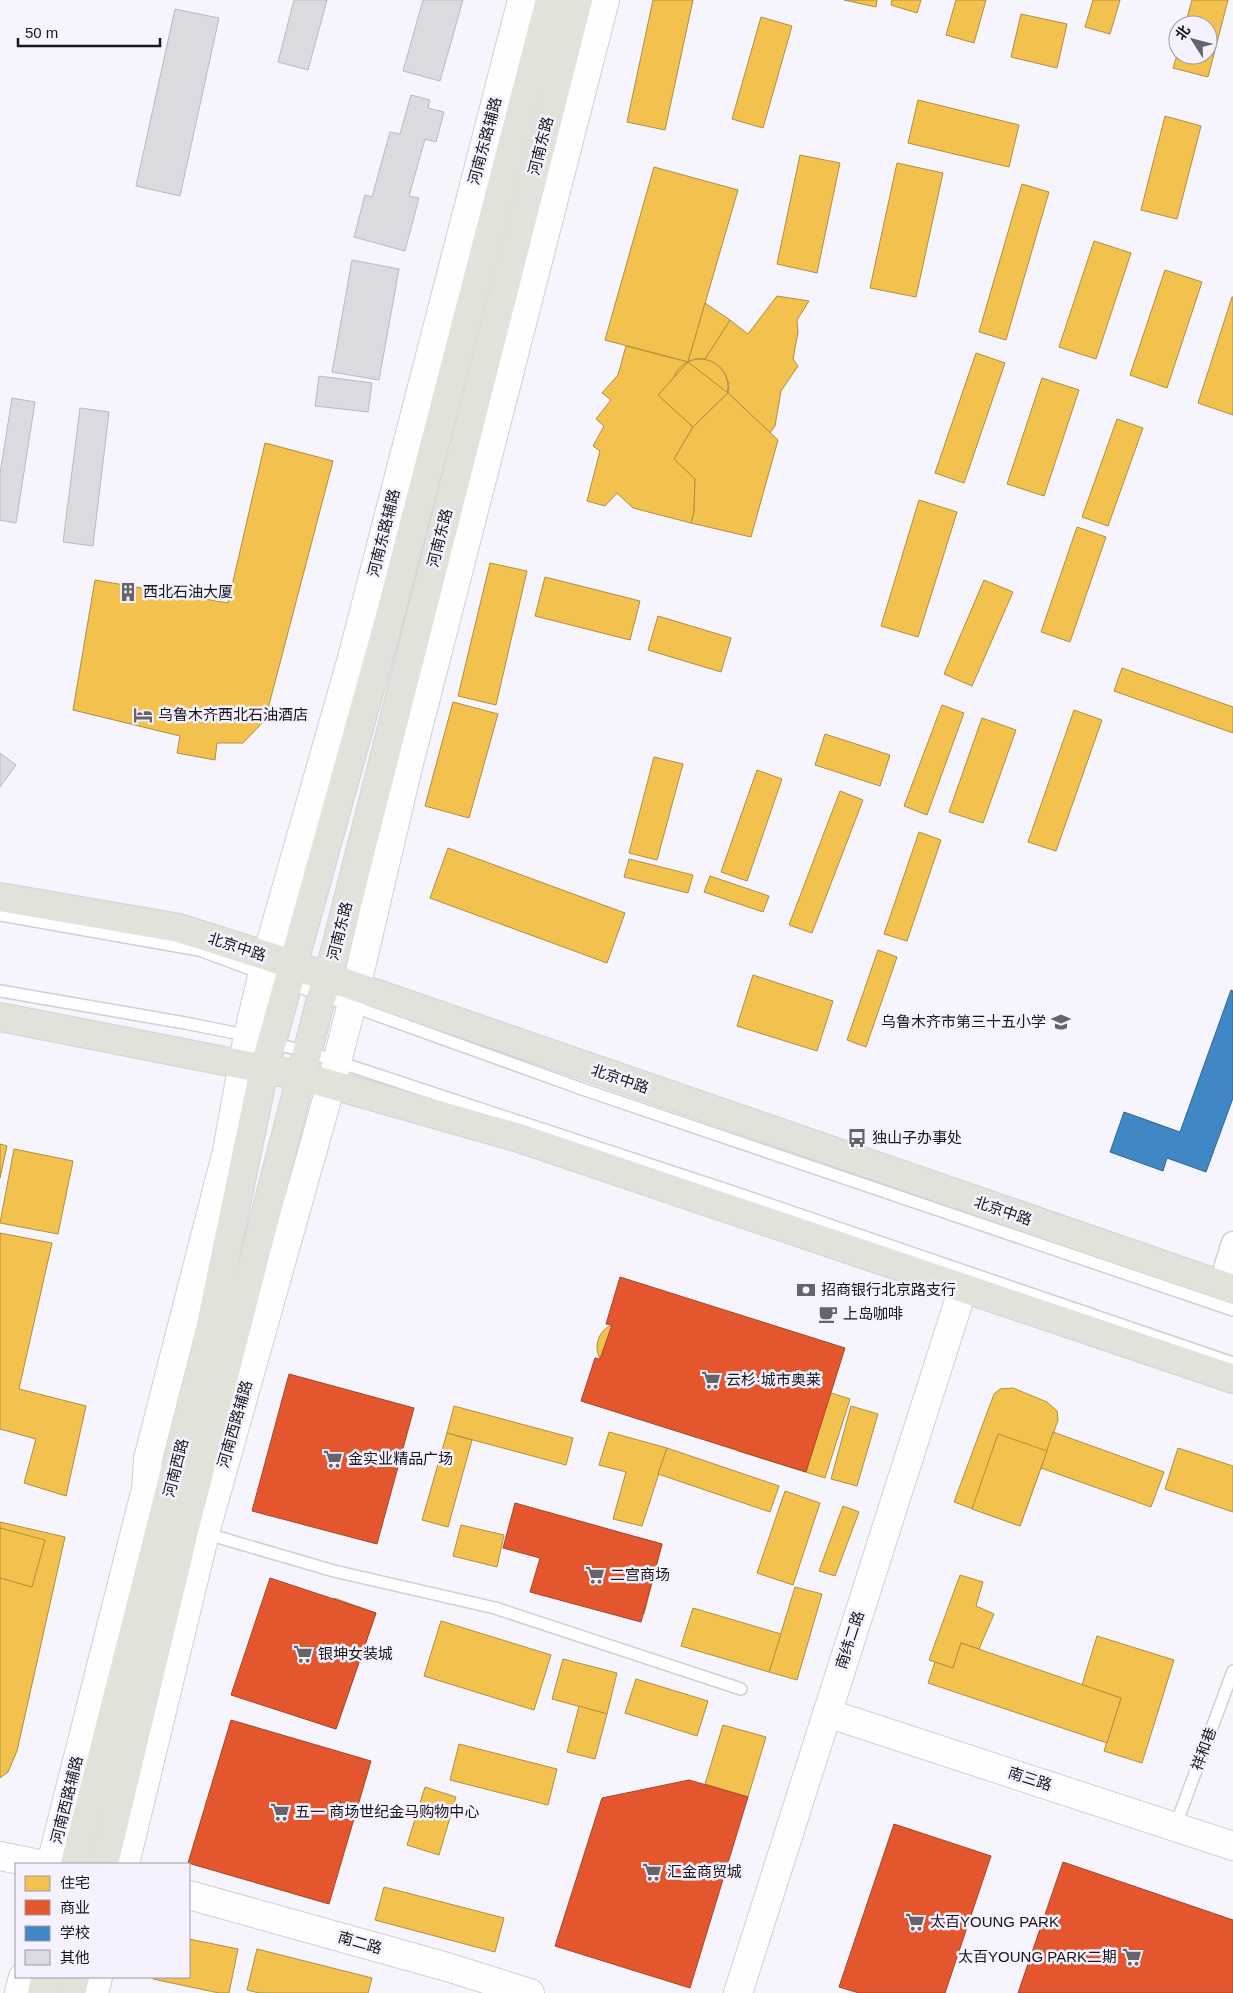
<svg xmlns="http://www.w3.org/2000/svg" width="1233" height="1993" viewBox="0 0 1233 1993" font-family="Helvetica,'Noto Sans SC',sans-serif">
<style>
.homes{fill:#f2c14e;stroke:#b18e3f}
.shops{fill:#e4572e;stroke:#a74428}
.schools{fill:#3f88c5;stroke:#336692}
.building{fill:#dbdae0;stroke:#bab9be}
.lines{fill:none;stroke-linecap:round;stroke-linejoin:round}
.service-casing{stroke:#d1cfd5;stroke-width:14}
.minor-casing{stroke:#d1cfd5;stroke-width:25}
.tertiary-casing{stroke:#d1cfd5;stroke-width:30}
.primary-casing{stroke:#d2d1d5;stroke-width:30}
.service{stroke:#fefdff;stroke-width:11}
.minor{stroke:#fefdff;stroke-width:22}
.tertiary{stroke:#fefdff;stroke-width:28}
.primary{stroke:#e1e3db;stroke-width:28}
.labels{text-anchor:middle;stroke-width:5;stroke-linejoin:round;paint-order:stroke}
.street-label{font-size:15px;fill:#18161b;stroke:#f5f1ff}
.poi-label{font-size:15px;fill:#18161b;stroke:#f5f1ff;text-anchor:start}
</style>
<rect width="100%" height="100%" fill="#f6f4fc"/>
<!-- homes -->
<g class="homes">
<path d="M653,0H693L665,130L627,122Z"/>
<path d="M844,0H877L876,7Z"/>
<path d="M892,0H921L917,13L891,5Z"/>
<path d="M956,0H986L974,43L946,35Z"/>
<path d="M1093,0H1120L1110,34L1085,27Z"/>
<path d="M1192,0H1228L1208,77L1173,68L1178,52V55H1208V25H1185Z"/>
<path d="M1021,14L1067,24L1057,68L1011,57Z"/>
<path d="M761,17L792,26L763,128L732,119Z"/>
<path d="M918,100L1019,125L1009,167L908,143Z"/>
<path d="M1165,116L1201,126L1177,219L1141,210Z"/>
<path d="M800,155L840,163L817,273L777,264Z"/>
<path d="M897,163L943,173L916,297L870,288Z"/>
<path d="M654,167L738,190L688,362L605,340Z"/>
<path d="M1022,184L1049,192L1006,340L979,332Z"/>
<path d="M1094,241L1131,253L1096,359L1059,347Z"/>
<path d="M1165,270L1202,282L1167,388L1130,375Z"/>
<path d="M777,296L809,301L797,320L798,332L793,359L798,366L781,391L775,426L770,433L728,393L729,384L726,376L721,368L705,359L730,320L748,334Z"/>
<path d="M1232,297H1233V415L1198,403Z"/>
<path d="M705,303L730,320L705,359H696L688,362Z"/>
<path d="M626,346L688,362L658,395L693,427L674,459L695,479L694,512L691,523L633,508L617,493L605,506L587,501L600,451L593,446L604,426L596,419L611,400L602,393L618,375Z"/>
<path d="M976,353L1005,363L964,483L935,473Z"/>
<circle cx="700" cy="387" r="28"/>
<path d="M688,362L728,393L693,427L658,395Z"/>
<path d="M1042,378L1079,390L1044,496L1007,484Z"/>
<path d="M728,393L778,440L751,537L691,523L694,512L695,479L674,459L693,427Z"/>
<path d="M1117,419L1143,428L1108,526L1082,517Z"/>
<path d="M265,443L333,461L265,720L243,743H217L215,760L177,753L180,736L73,710L95,580L228,603Z"/>
<path d="M919,500L957,512L918,637L881,626Z"/>
<path d="M1077,527L1106,537L1070,642L1041,632Z"/>
<path d="M490,563L527,571L496,705L458,696Z"/>
<path d="M545,577L640,601L630,640L535,616Z"/>
<path d="M984,580L1013,592L972,686L944,674Z"/>
<path d="M658,616L731,638L721,672L648,650Z"/>
<path d="M1122,668L1233,707V733L1114,691Z"/>
<path d="M453,702L498,714L469,818L425,806Z"/>
<path d="M942,705L964,713L927,815L904,806Z"/>
<path d="M1074,710L1102,720L1056,851L1028,842Z"/>
<path d="M982,718L1016,730L983,823L949,812Z"/>
<path d="M825,734L890,755L880,786L815,765Z"/>
<path d="M654,757L683,764L657,860L629,853Z"/>
<path d="M757,770L782,779L747,881L721,872Z"/>
<path d="M840,791L863,800L812,933L789,925Z"/>
<path d="M919,832L941,840L907,941L884,934Z"/>
<path d="M448,848L625,913L607,963L430,898Z"/>
<path d="M629,859L693,875L688,893L624,877Z"/>
<path d="M710,876L769,896L763,912L704,892Z"/>
<path d="M878,950L897,957L866,1047L847,1040Z"/>
<path d="M753,975L833,1001L817,1051L737,1026Z"/>
<path d="M0,1144L7,1146L0,1178Z"/>
<path d="M14,1149L73,1161L58,1234L0,1223Z"/>
<path d="M0,1233L52,1243L19,1389L86,1406L66,1496L24,1483L36,1439L0,1429Z"/>
<circle cx="621" cy="1347" r="24"/>
<path d="M763,1371L850,1399L825,1478L738,1451Z"/>
<path d="M1013,1388L1047,1402L1057,1411L1058,1420L1020,1526L954,1502L994,1394L1000,1389Z"/>
<path d="M454,1406L573,1438L566,1465L447,1433Z"/>
<path d="M851,1406L878,1414L857,1486L831,1479Z"/>
<path d="M609,1432L667,1448L642,1526L613,1519L626,1472L599,1465Z"/>
<path d="M1053,1432L1164,1472L1151,1507L1041,1468Z"/>
<path d="M447,1433L472,1440L448,1527L422,1520Z"/>
<path d="M998,1434L1047,1451L1020,1526L972,1509Z"/>
<path d="M667,1448L779,1486L770,1512L658,1474Z"/>
<path d="M1178,1448L1233,1466V1512L1165,1489Z"/>
<path d="M785,1491L820,1503L793,1585L757,1573Z"/>
<path d="M843,1506L859,1512L835,1576L819,1571Z"/>
<path d="M0,1522L65,1537L17,1751L8,1772L0,1778Z"/>
<path d="M461,1525L504,1535L497,1567L453,1556Z"/>
<path d="M0,1528L45,1540L32,1587L0,1578Z"/>
<path d="M640,1538L662,1544L644,1614L621,1608Z"/>
<path d="M960,1575L983,1582L976,1606L994,1614L979,1649L961,1643L953,1668L929,1660Z"/>
<path d="M795,1587L822,1594L797,1680L769,1672Z"/>
<path d="M334,1598L376,1613L336,1729L294,1715Z"/>
<path d="M693,1608L781,1634L769,1672L681,1646Z"/>
<path d="M441,1621L551,1655L534,1710L424,1676Z"/>
<path d="M1097,1636L1174,1660L1142,1763L1104,1751L1121,1698L1082,1685Z"/>
<path d="M961,1643L1121,1698L1107,1743L928,1683L935,1662L953,1668Z"/>
<path d="M563,1659L617,1673L607,1714L552,1699Z"/>
<path d="M636,1679L708,1701L697,1736L625,1713Z"/>
<path d="M579,1706L607,1714L595,1759L567,1752Z"/>
<path d="M723,1725L766,1737L748,1797L705,1784Z"/>
<path d="M459,1744L557,1769L548,1805L450,1780Z"/>
<path d="M425,1787L456,1797L439,1855L407,1845Z"/>
<path d="M384,1887L504,1918L495,1952L375,1920Z"/>
<path d="M189,1939L238,1949L229,1993H219L153,1979V1977H189Z"/>
<path d="M257,1949L372,1978L368,1993H259L247,1990Z"/>
</g>
<!-- shops -->
<g class="shops">
<path d="M620,1277L845,1348L806,1472L581,1401L595,1358L600,1359L612,1325L606,1324Z"/>
<path d="M289,1374L414,1408L377,1544L252,1511Z"/>
<path d="M515,1503L662,1544L641,1622L530,1592L540,1558L503,1548Z"/>
<path d="M270,1578L376,1613L336,1729L231,1695Z"/>
<path d="M231,1720L371,1761L329,1904L188,1863Z"/>
<path d="M689,1780L748,1797L690,1988L555,1946L602,1798Z"/>
<path d="M894,1824L991,1856L945,1993H859L839,1987Z"/>
<path d="M1063,1862L1233,1920V1993H1018Z"/>
</g>
<!-- schools -->
<path class="schools" d="M1231,990L1233,991V1098L1206,1172L1167,1158L1163,1171L1110,1152L1124,1112L1180,1132Z"/>
<!-- building -->
<g class="building">
<path d="M294,0H327L308,70L278,62Z"/>
<path d="M423,0H463L440,81L403,71Z"/>
<path d="M175,9L219,18L180,196L136,186Z"/>
<path d="M411,95L430,100L428,108L444,112L436,142L425,139L409,196L419,198L405,251L354,237L365,195L372,197L390,132L400,134Z"/>
<path d="M352,260L399,269L379,380L332,372Z"/>
<path d="M319,376L372,383L368,412L315,406Z"/>
<path d="M12,398L35,402L16,523L0,520V474Z"/>
<path d="M80,408L109,412L93,546L63,542Z"/>
<path d="M0,753L16,765L0,787Z"/>
</g>
<g class="lines">
<!-- service casing -->
<g class="service-casing">
<g id="service">
<path d="M0,915L199,950L264,974"/>
<path d="M288,983L585,1090L1233,1310"/>
<path d="M0,991L185,1023L250,1036"/>
<path d="M272,1043L308,1052L739,1194L1233,1363"/>
<path d="M204,1533L334,1571L495,1608L741,1689"/>
<path d="M1175,1827L1233,1671"/>
</g>
</g>
<!-- minor casing -->
<g class="minor-casing">
<path id="minor" d="M1220,1285L1233,1243"/>
</g>
<!-- tertiary casing -->
<g class="tertiary-casing">
<g id="tertiary">
<path d="M827,1713L1233,1846"/>
<path d="M0,1856L39,1864"/>
<path d="M51,1864L146,1489L148,1459L227,1151L248,1035L267,956L352,658L522,0"/>
<path d="M125,1864L205,1533L331,1085L356,988L407,771L605,0"/>
<path d="M189,1895L447,1967L530,1993"/>
<path d="M19,1993L23,1977"/>
<path d="M94,1993L98,1977"/>
<path d="M738,1993L963,1288"/>
</g>
</g>
<!-- primary casing -->
<g class="primary-casing">
<g id="primary">
<path d="M0,897L179,928L267,956L1233,1289"/>
<path d="M0,1017L301,1076L519,1138L1233,1379"/>
<path d="M75,1864L207,1344L264,1070L389,620L550,0"/>
<path d="M104,1864L185,1527L322,995L328,978L578,0"/>
<path d="M42,1993L46,1977"/>
<path d="M71,1993L75,1977"/>
</g>
</g>
<!-- service -->
<use href="#service" class="service"/>
<!-- minor -->
<use href="#minor" class="minor"/>
<!-- tertiary -->
<use href="#tertiary" class="tertiary"/>
<!-- primary -->
<use href="#primary" class="primary"/>
</g>
<!-- icons -->
<defs>
<g id="building-bare" transform="scale(1.5)"><path d="M-4-6H4V6H1V3H-1V6H-4ZM-2.5-4.3h1.7v1.8h-1.7ZM.8-4.3h1.7v1.8H.8ZM-2.5-1h1.7V.8h-1.7ZM.8-1h1.7V.8H.8Z" fill="#66646a" stroke="#f5f1ff" stroke-width="2.5" paint-order="stroke"/></g>
<g id="hotel-bare" transform="scale(1.5)"><path d="M-6-4.5h1.5V1H6V5H4.5V3h-9V5H-6ZM-4 0a1.8 1.8 0 1 1 3.6 0ZM.5 0V-2.5h3Q6-2.5 6 0Z" fill="#66646a" stroke="#f5f1ff" stroke-width="2.5" paint-order="stroke"/></g>
<g id="school-bare" transform="scale(1.5)"><path d="M0-5L7-2L0 1L-7-2ZM-4 1L0 2.5L4 1V4Q0 6-4 4Z" fill="#66646a" stroke="#f5f1ff" stroke-width="2.5" paint-order="stroke"/></g>
<g id="bus-bare" transform="scale(1.5)"><path d="M-5-6H5V4H4V6H2V4H-2V6H-4V4H-5ZM-3.5-4V0h7V-4ZM-3.5 1.2v1.5H-2V1.2ZM2 1.2v1.5H3.5V1.2Z" fill="#66646a" stroke="#f5f1ff" stroke-width="2.5" paint-order="stroke"/></g>
<g id="bank-bare" transform="scale(1.5)"><path d="M-6-4H6V4H-6ZM0-2.3a2.3 2.3 0 1 0 0 4.6a2.3 2.3 0 1 0 0-4.6Z" fill="#66646a" stroke="#f5f1ff" stroke-width="2.5" paint-order="stroke"/></g>
<g id="cafe-bare" transform="scale(1.5)"><path d="M-5.5-4.5H6V0H3Q3 3.5 0 3.5H-2.5Q-5.5 3.5-5.5 0ZM3-3.2v2h1.7v-2ZM-6 4.5H4V6H-6Z" fill="#66646a" stroke="#f5f1ff" stroke-width="2.5" paint-order="stroke"/></g>
<g id="supermarket-bare" transform="scale(1.5)"><path d="M-6-5.5h2.5l.6 2H6L4.5 2H-2.5L-4.4-4H-6ZM-1.5 3.2a1.3 1.3 0 1 0 .1 0ZM3 3.2a1.3 1.3 0 1 0 .1 0Z" fill="#66646a" stroke="#f5f1ff" stroke-width="2.5" paint-order="stroke"/></g>
</defs>
<g fill-rule="evenodd">
<use href="#building-bare" x="128" y="592"/>
<use href="#hotel-bare" x="143" y="715"/>
<use href="#school-bare" x="1061" y="1022"/>
<use href="#bus-bare" x="857" y="1138"/>
<use href="#bank-bare" x="806" y="1290"/>
<use href="#cafe-bare" x="828" y="1314"/>
<use href="#supermarket-bare" x="711" y="1380"/>
<use href="#supermarket-bare" x="333" y="1459"/>
<use href="#supermarket-bare" x="595" y="1575"/>
<use href="#supermarket-bare" x="303" y="1654"/>
<use href="#supermarket-bare" x="280" y="1812"/>
<use href="#supermarket-bare" x="652" y="1872"/>
<use href="#supermarket-bare" x="915" y="1922"/>
<use href="#supermarket-bare" x="1132" y="1957"/>
</g>
<g class="labels">
<!-- street labels -->
<g class="street-label">
<text transform="translate(485 141) rotate(-75)" y="5">河南东路辅路</text>
<text transform="translate(541 146) rotate(-76)" y="5">河南东路</text>
<text transform="translate(384 533) rotate(-76)" y="5">河南东路辅路</text>
<text transform="translate(440 538) rotate(-76)" y="5">河南东路</text>
<text transform="translate(340 931) rotate(-76)" y="5">河南东路</text>
<text transform="translate(237 947) rotate(18)" y="5">北京中路</text>
<text transform="translate(620 1079) rotate(19)" y="5">北京中路</text>
<text transform="translate(1003 1211) rotate(19)" y="5">北京中路</text>
<text transform="translate(235 1424) rotate(-74)" y="5">河南西路辅路</text>
<text transform="translate(176 1468) rotate(-76)" y="5">河南西路</text>
<text transform="translate(850 1640) rotate(-72)" y="5">南纬二路</text>
<text transform="translate(1204 1749) rotate(-70)" y="5">祥和巷</text>
<text transform="translate(1030 1779) rotate(18)" y="5">南三路</text>
<text transform="translate(67 1800) rotate(-76)" y="5">河南西路辅路</text>
<text transform="translate(360 1943) rotate(16)" y="5">南二路</text>
</g>
<!-- poi labels -->
<g class="poi-label">
<text x="143" y="597">西北石油大厦</text>
<text x="158" y="720">乌鲁木齐西北石油酒店</text>
<text x="1046" y="1027" text-anchor="end">乌鲁木齐市第三十五小学</text>
<text x="872" y="1143">独山子办事处</text>
<text x="821" y="1295">招商银行北京路支行</text>
<text x="843" y="1319">上岛咖啡</text>
<text x="726" y="1385">云杉·城市奥莱</text>
<text x="348" y="1464">金实业精品广场</text>
<text x="610" y="1580">二宫商场</text>
<text x="318" y="1659">银坤女装城</text>
<text x="295" y="1817">五一 商场世纪金马购物中心</text>
<text x="667" y="1877">汇金商贸城</text>
<text x="930" y="1927">太百YOUNG PARK</text>
<text x="1117" y="1962" text-anchor="end">太百YOUNG PARK二期</text>
</g>
</g>
<!-- legend -->
<rect x="15" y="1863" width="175" height="115" fill="#f5f1ff" stroke="#9d99a4"/>
<rect x="25" y="1876" width="25" height="15" fill="#f2c14e" stroke="#9d99a4"/>
<text x="60" y="1888" font-size="15" fill="#18161b">住宅</text>
<rect x="25" y="1900" width="25" height="15" fill="#e4572e" stroke="#9d99a4"/>
<text x="60" y="1913" font-size="15" fill="#18161b">商业</text>
<rect x="25" y="1926" width="25" height="15" fill="#3f88c5" stroke="#9d99a4"/>
<text x="60" y="1938" font-size="15" fill="#18161b">学校</text>
<rect x="25" y="1950" width="25" height="15" fill="#dbdae0" stroke="#9d99a4"/>
<text x="60" y="1963" font-size="15" fill="#18161b">其他</text>
<!-- north arrow -->
<g transform="translate(1193 40) rotate(306)"><circle r="24" fill="#f5f1ff" stroke="#9d99a4"/>
<path d="M0-4L9 19L0 12L-9 19Z" fill="#66646a"/>
<text y="-8" font-size="14" font-weight="bold" text-anchor="middle" fill="#18161b">北</text>
</g>
<!-- scale -->
<path d="M18 38v8h142v-8" fill="none" stroke="#18161b" stroke-width="2.5"/>
<text x="25" y="38" font-size="15" fill="#18161b" stroke="#f5f1ff" stroke-width="4" paint-order="stroke">50 m</text>
</svg>
